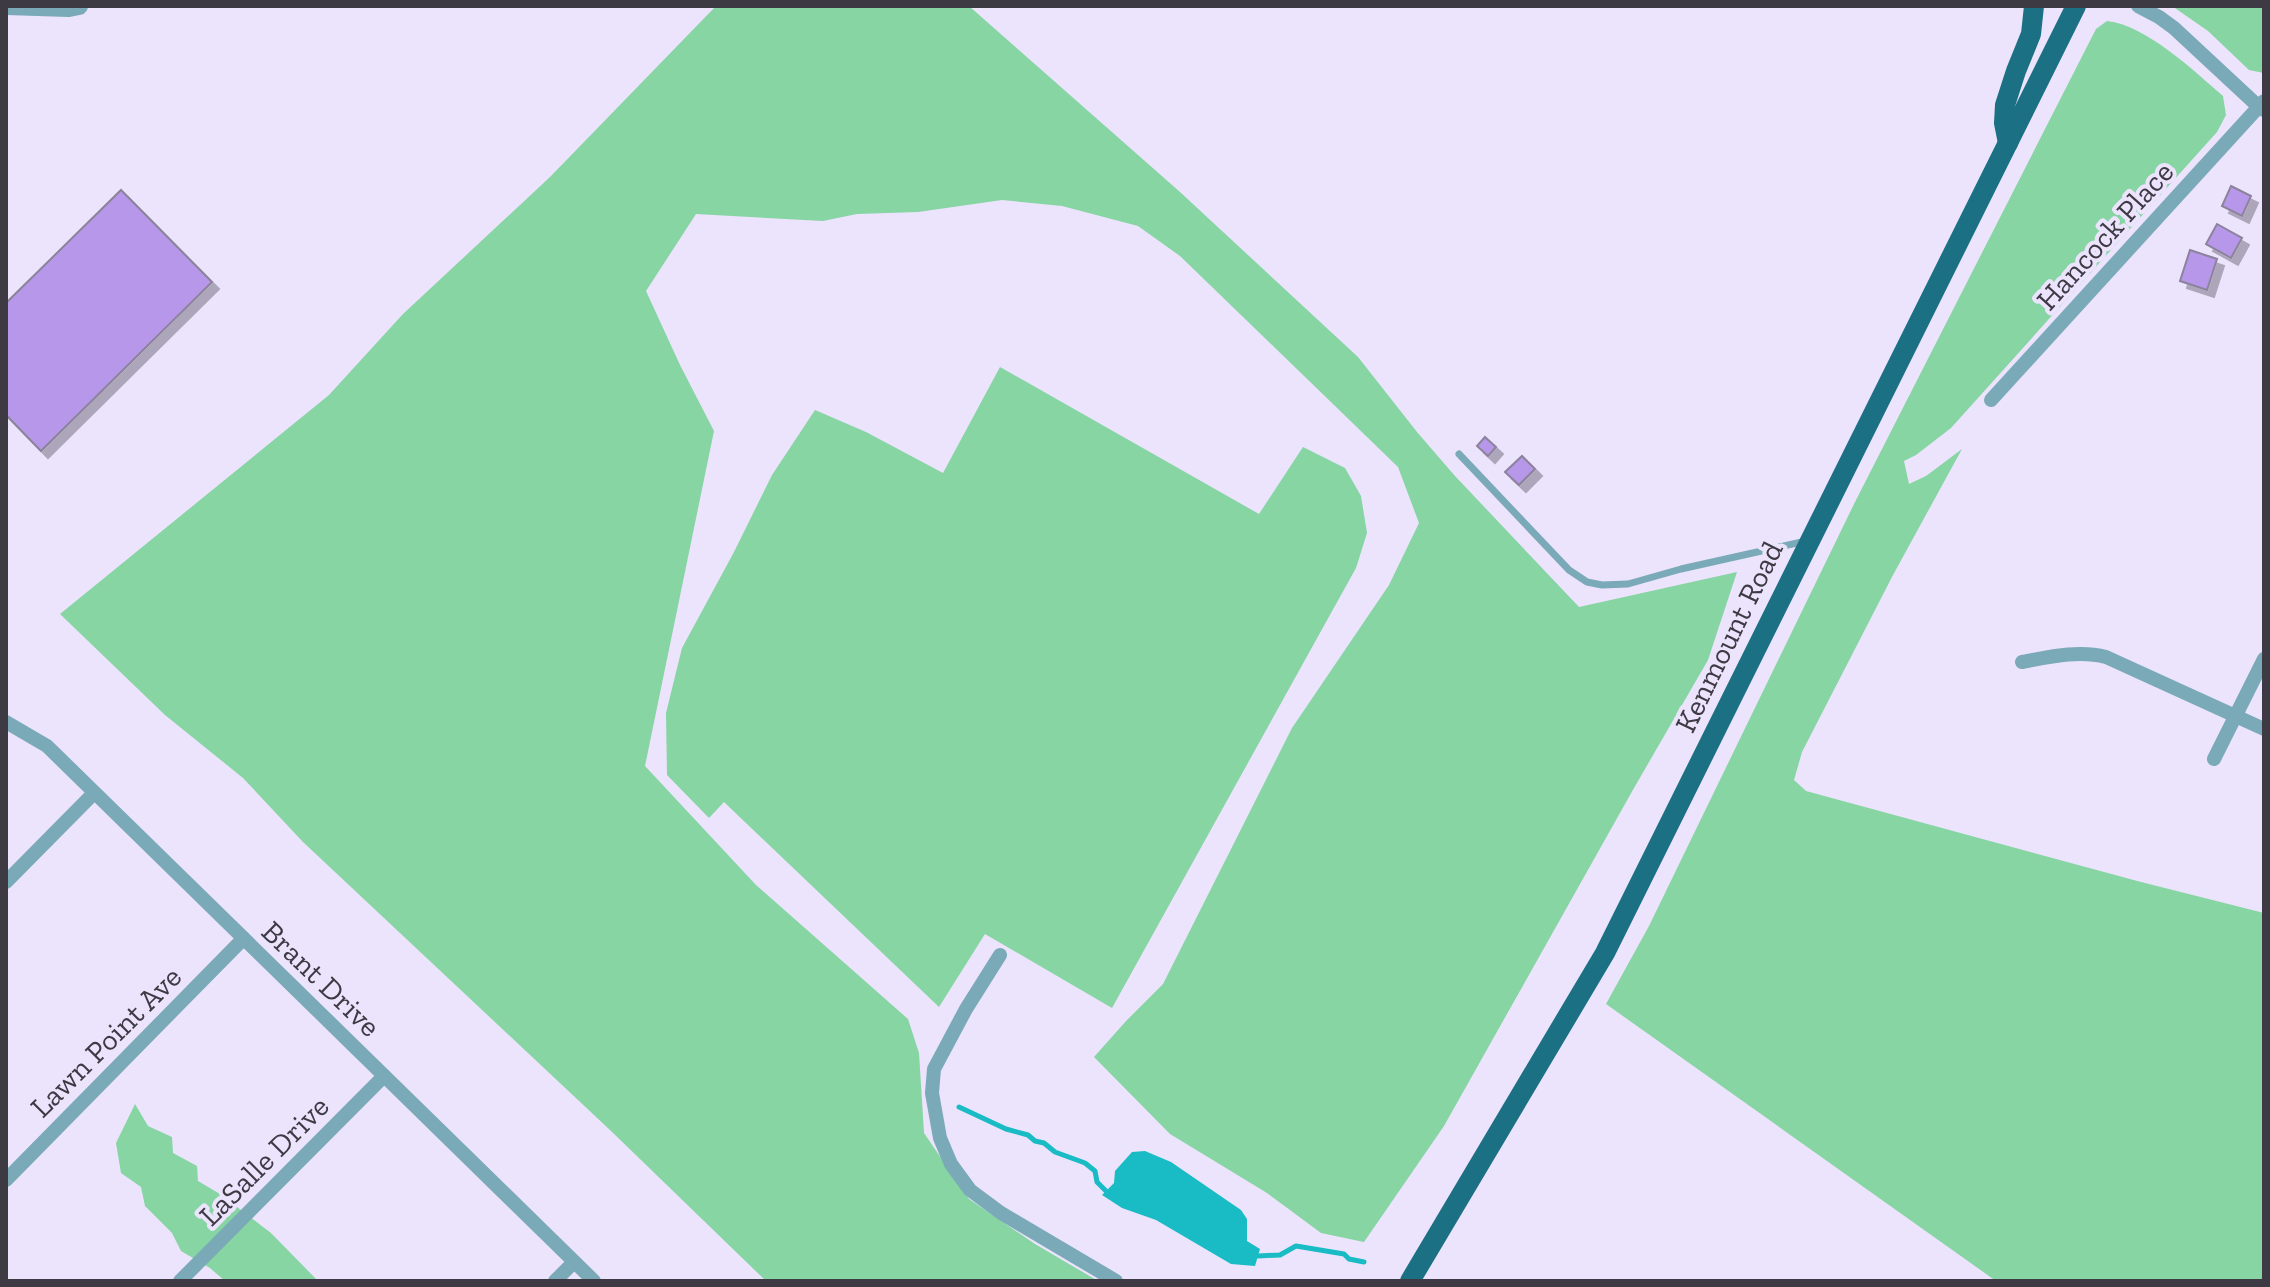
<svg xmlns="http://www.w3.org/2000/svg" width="2270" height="1287" viewBox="0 0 2270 1287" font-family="'Zilla Slab',serif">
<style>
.green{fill:#86d5a3}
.water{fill:#19bcc4}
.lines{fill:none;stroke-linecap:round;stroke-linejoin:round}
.stream{stroke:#19bcc4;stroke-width:5}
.building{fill:#b797e9;stroke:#8b839a;stroke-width:2;filter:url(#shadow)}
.service{stroke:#7aa9b7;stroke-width:7}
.minor{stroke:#7aa9b7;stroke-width:14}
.tertiary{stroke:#7aa9b7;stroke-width:18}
.primary{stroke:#1c7083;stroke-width:20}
.labels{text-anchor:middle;stroke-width:8;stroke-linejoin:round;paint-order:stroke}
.street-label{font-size:30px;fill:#3e3a44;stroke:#ece3fd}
</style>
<defs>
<filter id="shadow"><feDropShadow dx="7" dy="7" stdDeviation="0" flood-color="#0004"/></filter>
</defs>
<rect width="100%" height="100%" fill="#ece3fd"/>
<!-- green -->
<g class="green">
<path d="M716,6H969L1180,192L1358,357L1417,432L1455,476L1579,607L1737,572L1708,660L1634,788L1444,1126L1364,1242L1321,1233L1267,1193L1170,1134L1094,1057L1127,1020L1163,984L1292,728L1389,585L1419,523L1398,467L1180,256L1138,226L1062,206L1002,200L918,212L857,214L823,221L696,214L646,291L680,365L714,431L645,766L756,885L908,1019L919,1053L924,1133L969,1199L1035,1244L1098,1281H766L610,1130L303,842L243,778L165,715L60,614L329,395L403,314L550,177Z"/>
<path d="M2172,6H2264V73L2249,70L2208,31Z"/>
<path d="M2107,21C2146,25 2194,71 2223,96L2226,115L2217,132L1951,428L1916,455L1904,461L1909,484L1926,476L1962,449L1893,575L1802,752L1794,780L1806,791L2141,882L2264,913V1281H1996L1606,1004L1649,926L1855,502L2096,29Z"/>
<path d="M1000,367L1259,514L1303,447L1345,468L1361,496L1367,533L1356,568L1112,1008L985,934L939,1007L724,802L709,818L667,775L666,713L682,648L734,552L772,475L815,410L866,432L943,473Z"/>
<path d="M135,1104L148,1126L172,1137L173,1153L197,1166L198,1181L220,1194L271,1233L318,1281H225L210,1268L181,1251L172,1233L145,1206L141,1187L121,1173L116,1143Z"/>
</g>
<!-- water -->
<path class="water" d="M1145,1151L1171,1162L1241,1210L1247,1219V1241L1260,1249L1255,1266L1231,1264L1156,1220L1122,1208L1102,1195L1114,1183L1115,1171L1132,1152Z"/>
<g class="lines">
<!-- stream -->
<g class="stream">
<path d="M959,1107L1006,1129L1028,1135L1035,1141L1044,1143L1055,1152L1085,1163L1095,1171L1097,1182L1106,1191"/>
<path d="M1258,1256L1280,1255L1296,1246L1344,1254L1349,1259L1364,1262"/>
</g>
</g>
<!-- building -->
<g class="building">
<path d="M2231,186L2251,196L2242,216L2222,206Z"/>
<path d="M121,190L212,282L41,451L6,415V303Z"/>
<path d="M2217,224L2242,238L2231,258L2206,244Z"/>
<path d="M2190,250L2217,259L2207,290L2180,281Z"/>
<path d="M1485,437L1496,447L1488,456L1477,446Z"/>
<path d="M1522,456L1535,469L1519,485L1505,472Z"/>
</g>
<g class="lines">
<!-- service -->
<path class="service" d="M1459,454L1569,570L1587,582L1602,585L1628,584L1681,569L1806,541"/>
<!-- minor -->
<g class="minor">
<path d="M2138,6L2159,17L2174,28L2259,107L2264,110"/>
<path d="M1991,400L2264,101"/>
<path d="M2022,662C2049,657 2078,650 2106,657L2264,729"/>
<path d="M6,722L47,746L594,1281"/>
<path d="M2214,759L2264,659"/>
<path d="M6,882L94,793"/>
<path d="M1000,955L966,1009L934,1069L932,1093L940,1138L951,1164L970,1190L1001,1213L1116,1281"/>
<path d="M6,1180L243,939"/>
<path d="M180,1281L384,1076"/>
<path d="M555,1281L574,1262"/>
</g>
<!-- tertiary -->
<path class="tertiary" d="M6,6L69,8L79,6"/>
<!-- primary -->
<g class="primary">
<path d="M2008,143L2004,123L2005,105L2016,71L2031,34L2034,6"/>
<path d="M1410,1281L1605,953L2076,6"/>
</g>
</g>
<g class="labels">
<!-- street labels -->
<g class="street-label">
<text transform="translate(2105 236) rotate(-48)" y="10">Hancock Place</text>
<text transform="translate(1729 637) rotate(-64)" y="10">Kenmount Road</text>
<text transform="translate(321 979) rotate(44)" y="10">Brant Drive</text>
<text transform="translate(106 1042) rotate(-45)" y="10">Lawn Point Ave</text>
<text transform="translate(264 1161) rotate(-45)" y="10">LaSalle Drive</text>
</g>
</g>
<!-- border -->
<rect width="2270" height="1287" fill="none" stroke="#3e3a44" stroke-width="16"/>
</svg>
